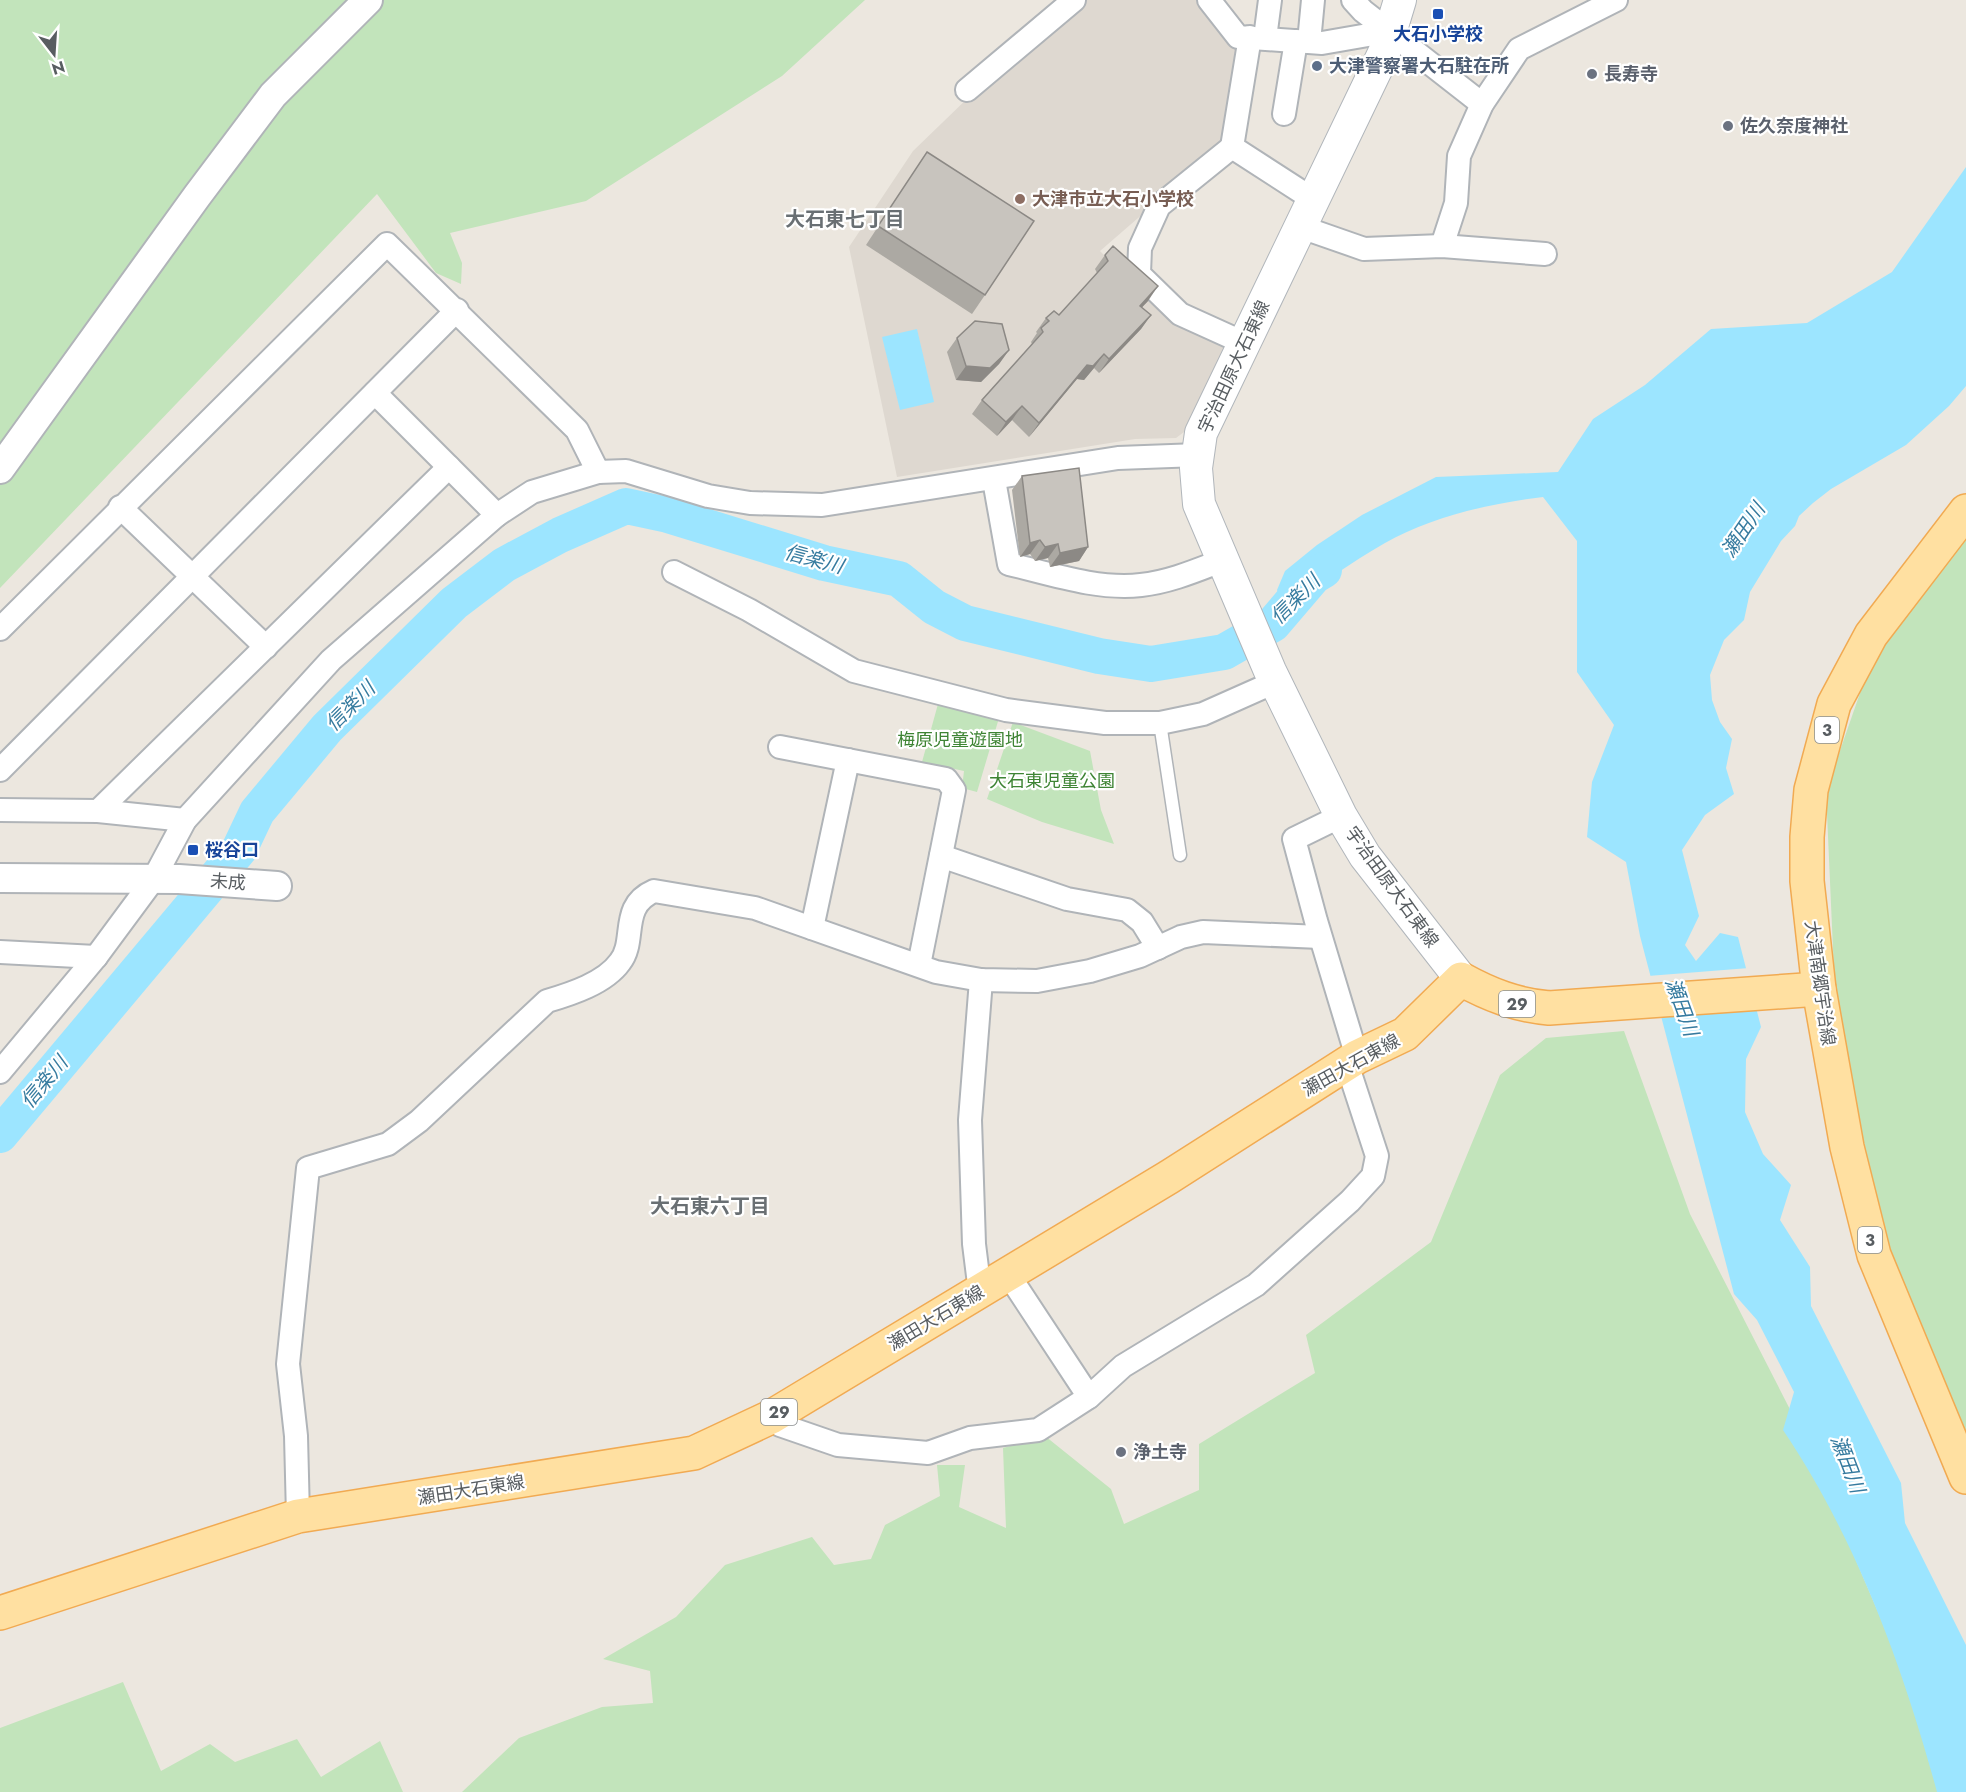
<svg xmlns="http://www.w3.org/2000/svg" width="1966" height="1792" viewBox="0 0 1966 1792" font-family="Jost,'Noto Sans JP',sans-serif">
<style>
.education{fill:#ded8d0}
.green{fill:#c2e4bb}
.water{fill:#9ce5ff}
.pier{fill:#ece7df}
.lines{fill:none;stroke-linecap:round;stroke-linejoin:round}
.river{stroke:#9ce5ff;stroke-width:36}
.service-casing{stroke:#b0b4b8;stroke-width:15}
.minor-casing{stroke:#b0b4b8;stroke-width:26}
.tertiary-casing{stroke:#b0b4b8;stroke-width:32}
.secondary-casing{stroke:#b1b6bb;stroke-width:34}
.primary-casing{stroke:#f1aa52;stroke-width:36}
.service{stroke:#fff;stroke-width:12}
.minor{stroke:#fff;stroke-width:22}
.tertiary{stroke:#fff;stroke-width:28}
.secondary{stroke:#fff;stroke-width:32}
.primary{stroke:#ffe0a1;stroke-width:33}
.wall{fill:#aca9a3}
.shaded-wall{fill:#8c8985}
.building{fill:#c8c4be;stroke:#8c8985;stroke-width:1.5}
.transit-dot{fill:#1a4fb4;stroke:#fff;stroke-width:2}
.service-dot{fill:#5c6f8a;stroke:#fff;stroke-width:2}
.worship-dot{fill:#6b7280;stroke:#fff;stroke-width:2}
.education-dot{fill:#8d6e63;stroke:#fff;stroke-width:2}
.labels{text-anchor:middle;stroke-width:4.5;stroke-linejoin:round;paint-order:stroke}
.shield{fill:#fff;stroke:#8a8e90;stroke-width:1.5}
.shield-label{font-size:16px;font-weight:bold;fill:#585d61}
.transit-label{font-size:18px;font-weight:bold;fill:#164399;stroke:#fff}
.service-label{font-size:18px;font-weight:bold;fill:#4e5e75;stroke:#fff;text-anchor:start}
.worship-label{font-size:18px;font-weight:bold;fill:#5b616d;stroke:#fff;text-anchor:start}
.education-label{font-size:18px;font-weight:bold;fill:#785e54;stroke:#fff;text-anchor:start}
.street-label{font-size:18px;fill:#585d61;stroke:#fff}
.park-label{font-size:18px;fill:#3e8434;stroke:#fff}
.neighbourhood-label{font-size:20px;font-weight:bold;fill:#696f73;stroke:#fff}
.water-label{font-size:20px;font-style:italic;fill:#367b9f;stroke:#fff}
</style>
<rect width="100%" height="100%" fill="#ece7df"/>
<!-- education -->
<path class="education" d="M1082,0H1200L1242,52L1228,140L1100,251L1172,323L1228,348L1191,433L1184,432L1176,438L1135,439L897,477L849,247L913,151L972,94Z"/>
<!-- green -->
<g class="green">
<path d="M0,0H865L782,76L586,201L450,233L462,263L461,284L436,273L377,194L0,588Z"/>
<path d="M1966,535V1437L1908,1306L1868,1192L1834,972L1826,791L1876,647Z"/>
<path d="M938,704L999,718L977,792L962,788L964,771L922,762Z"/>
<path d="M1013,722L1090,751L1101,810L1114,844L1042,822L987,799Z"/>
<path d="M1624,1031L1690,1214L1799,1427L1937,1750V1792H462L519,1738L602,1707L653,1703L650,1671L603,1659L676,1617L725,1565L812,1537L834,1565L871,1559L885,1525L940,1496L937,1465H965L959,1507L1006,1528L1003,1448L1045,1436L1111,1489L1124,1524L1199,1490V1444L1315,1373L1306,1335L1431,1242L1500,1075L1546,1038Z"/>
<path d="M123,1682L161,1771L210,1744L235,1762L297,1739L321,1777L380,1741L403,1792H0V1728Z"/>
</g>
<!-- water -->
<g class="water">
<path d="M1966,167V386L1949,406L1906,445L1831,489L1813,503L1799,516L1795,526L1781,541L1750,592L1744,620L1724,640L1710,675L1712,700L1720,722L1732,739L1726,768L1734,794L1705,815L1682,850L1699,916L1685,945L1696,961L1720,933L1738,937L1761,1027L1746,1059L1745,1112L1763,1154L1791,1185L1780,1220L1810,1267L1811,1306L1901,1483L1905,1523L1966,1645V1792H1937C1903,1667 1856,1538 1783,1430L1794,1392L1757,1320L1734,1294L1640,936L1626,862L1587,837L1592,782L1614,725L1577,672V541L1543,497C1491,503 1431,517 1385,543C1351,562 1318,587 1285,608L1277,590L1285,571L1317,545L1362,515L1436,477L1558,472L1593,419L1645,385L1711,329L1807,323L1892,272Z"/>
<path d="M917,329L934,402L900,410L882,337Z"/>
</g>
<!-- pier -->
<path class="pier" d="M1749,968L1752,978L1650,985L1648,976Z"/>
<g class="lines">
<!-- river -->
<path class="river" d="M0,1135L239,850L257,812L327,728L454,603L504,565L560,535L626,506L668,515L824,563L899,579L934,607L965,623L1099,656L1151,664L1224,652L1273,624L1314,576L1324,570"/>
<!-- service casing -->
<g class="service-casing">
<path id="service" d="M1160,723L1180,855"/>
</g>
<!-- minor casing -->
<g class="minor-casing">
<g id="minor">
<path d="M1209,0L1238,37L1322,43L1391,31"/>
<path d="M1353,0L1363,11L1482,104"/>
<path d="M1250,37L1232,147L1314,200"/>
<path d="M1265,38L1270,0"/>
<path d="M1309,42L1313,0"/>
<path d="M967,90L1074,0"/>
<path d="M1284,114L1296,41"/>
<path d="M1232,147L1159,206L1140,248L1139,274L1180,314L1244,343"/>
<path d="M1301,227L1364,249L1442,246L1545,254"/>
<path d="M1442,246L1456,203L1459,156L1482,104L1519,49L1616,0"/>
<path d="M375,393L497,515"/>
<path d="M994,480L1009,564C1051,574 1098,590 1141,585C1169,582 1195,571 1221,561"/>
<path d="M120,507L266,647"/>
<path d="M674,572L749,610L854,671L1006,710L1105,723H1160L1203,714L1275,682"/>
<path d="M0,629L387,244L577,430L598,472"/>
<path d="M780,747L946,779L954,790L919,965"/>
<path d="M0,770L457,310"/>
<path d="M0,810L98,811L185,820"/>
<path d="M98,811L449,467"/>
<path d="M1341,816L1294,839L1316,921L1357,1057"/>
<path d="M941,856L1067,899L1127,910L1142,922L1158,948"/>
<path d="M812,928L848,760"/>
<path d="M0,952L96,957"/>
<path d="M0,1072L96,957L153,880L185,820L331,660L497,515L532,492L598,472L626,471L708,496L750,503L822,505L1118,458L1198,455"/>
<path d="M1008,1274L1089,1397"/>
<path d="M980,1292L974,1244L970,1120L981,980"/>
<path d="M771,1417L780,1425L838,1445L928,1453L970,1438L1038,1430L1089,1397L1123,1366L1256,1285L1350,1201L1373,1176L1377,1156L1347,1064"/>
<path d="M298,1516L296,1436L288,1364L308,1168L388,1144L419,1121L547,1001C571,994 605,983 620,962C637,941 619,906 654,891L755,908L936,972L981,980L1037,981L1090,971L1140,956L1181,937L1203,932L1320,937"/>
</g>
</g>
<!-- tertiary casing -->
<g class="tertiary-casing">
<g id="tertiary">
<path d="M0,469L197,196L273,95L368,0"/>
<path d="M0,878L179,879L277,886"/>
</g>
</g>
<!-- secondary casing -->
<g class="secondary-casing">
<path id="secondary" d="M1400,0L1384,53L1201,433L1196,468L1199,504L1270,671L1341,816L1365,856L1461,979"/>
</g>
<!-- primary casing -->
<g class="primary-casing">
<g id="primary">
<path d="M1966,511L1871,635L1834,704L1811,790L1807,837V881L1819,989L1847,1147L1874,1255L1966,1477"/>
<path d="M0,1613L298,1516L694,1453L771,1417L1169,1177L1357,1057L1405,1034L1461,979C1490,995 1516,1005 1549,1008L1819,989"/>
</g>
</g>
<!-- service -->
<use href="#service" class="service"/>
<!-- minor -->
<use href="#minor" class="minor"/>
<!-- tertiary -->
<use href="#tertiary" class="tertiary"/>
<!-- secondary -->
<use href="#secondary" class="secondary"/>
<!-- primary -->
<use href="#primary" class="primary"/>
</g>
<!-- wall -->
<g class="wall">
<path d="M927,152L985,295L972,314L866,245Z"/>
<path d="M1105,255L1148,301L1141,308L1151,315L1141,329L1099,373L1094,368L1084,380L1077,379L1029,437L1012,420L997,436L972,414L982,400L1032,344L1031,342L1037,333L1036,332L1046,318L1059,315L1097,273L1095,269Z"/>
<path d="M957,338L1009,350L999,364L981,382L956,380L947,352Z"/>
<path d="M1022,476L1088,547L1079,561L1050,567L1048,558L1035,561L1030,554L1020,557L1012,490Z"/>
</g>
<!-- shaded-wall -->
<g class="shaded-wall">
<path d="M1158,286L1148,301L1130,320L1140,306Z"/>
<path d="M1151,315L1141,329L1099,373L1109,359Z"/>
<path d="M1009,350L999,364L981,382L956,380L966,366Z"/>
<path d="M1104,354L1094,368L1084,380L1077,379L1029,437L1039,423L1087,365Z"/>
<path d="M1022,406L1012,420L997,436L1006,422Z"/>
<path d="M1040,540L1030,554L1020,557L1030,543Z"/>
<path d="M1058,544L1048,558L1035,561L1045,547Z"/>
<path d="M1088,547L1079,561L1050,567L1060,553Z"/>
</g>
<!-- building -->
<g class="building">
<path d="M927,152L1034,221L985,295L878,226Z"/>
<path d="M1113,246L1158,286L1140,306L1151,315L1109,359L1104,354L1093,366L1087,365L1039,423L1022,406L1006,422L982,400L1043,332L1041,328L1049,321L1046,318L1054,311L1059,315L1108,261L1105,255Z"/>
<path d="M975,321L1002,324L1009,350L990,368L966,366L957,338Z"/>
<path d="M1079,468L1088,547L1060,553L1058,544L1045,547L1040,540L1030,543L1022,476Z"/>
</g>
<!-- markers -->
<g class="transit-dot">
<rect x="1432" y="8" width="12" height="12" rx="3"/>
<rect x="187" y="844" width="12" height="12" rx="3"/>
</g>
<circle class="service-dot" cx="1317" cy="66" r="6"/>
<g class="worship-dot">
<circle cx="1592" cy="74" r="6"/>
<circle cx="1728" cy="126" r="6"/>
<circle cx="1121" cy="1452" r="6"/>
</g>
<circle class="education-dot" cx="1020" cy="199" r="6"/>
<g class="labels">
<!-- shield labels -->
<g class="shield">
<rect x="1815" y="717" width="24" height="26" rx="4.5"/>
<rect x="1499" y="991" width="36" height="26" rx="4.5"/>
<rect x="1858" y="1227" width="24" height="26" rx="4.5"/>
<rect x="761" y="1399" width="36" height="26" rx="4.5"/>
</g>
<g class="shield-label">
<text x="1827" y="736">3</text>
<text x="1517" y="1010">29</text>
<text x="1870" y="1246">3</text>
<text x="779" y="1418">29</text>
</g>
<!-- transit labels -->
<g class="transit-label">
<text x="1438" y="40">大石小学校</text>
<text x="205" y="856" text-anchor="start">桜谷口</text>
</g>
<!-- service labels -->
<g class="service-label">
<text x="1329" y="72">大津警察署大石駐在所</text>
</g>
<!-- worship labels -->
<g class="worship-label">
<text x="1604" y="80">長寿寺</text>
<text x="1740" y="132">佐久奈度神社</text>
<text x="1133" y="1458">浄土寺</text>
</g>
<!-- education labels -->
<g class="education-label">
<text x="1032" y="205">大津市立大石小学校</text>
</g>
<!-- street labels -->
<g class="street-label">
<text transform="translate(1234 367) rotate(-65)" y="6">宇治田原大石東線</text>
<text transform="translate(228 882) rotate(4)" y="6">未成</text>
<text transform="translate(1392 887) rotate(54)" y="6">宇治田原大石東線</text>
<text transform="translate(1820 983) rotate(82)" y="6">大津南郷宇治線</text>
<text transform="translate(1351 1065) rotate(-29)" y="6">瀬田大石東線</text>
<text transform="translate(936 1318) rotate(-31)" y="6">瀬田大石東線</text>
<text transform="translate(471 1490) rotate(-9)" y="6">瀬田大石東線</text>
</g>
<!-- park labels -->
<g class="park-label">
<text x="960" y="746">梅原児童遊園地</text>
<text x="1052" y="787">大石東児童公園</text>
</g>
<!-- neighbourhood labels -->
<g class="neighbourhood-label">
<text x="845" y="226">大石東七丁目</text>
<text x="710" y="1213">大石東六丁目</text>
</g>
<!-- water labels -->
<g class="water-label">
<text transform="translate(1743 530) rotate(-56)" y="7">瀬田川</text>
<text transform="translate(814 559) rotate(15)" y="7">信楽川</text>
<text transform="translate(1295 599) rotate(-45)" y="7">信楽川</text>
<text transform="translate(350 706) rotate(-45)" y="7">信楽川</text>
<text transform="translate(1682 1007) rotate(70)" y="7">瀬田川</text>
<text transform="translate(44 1082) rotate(-50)" y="7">信楽川</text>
<text transform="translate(1848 1464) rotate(69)" y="7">瀬田川</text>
</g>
</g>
<!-- north arrow -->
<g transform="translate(54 54) rotate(163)" stroke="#ffffff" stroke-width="4.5" paint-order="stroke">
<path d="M0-4.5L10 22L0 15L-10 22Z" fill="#585d61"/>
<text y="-9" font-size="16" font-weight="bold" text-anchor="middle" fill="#585d61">N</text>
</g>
</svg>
